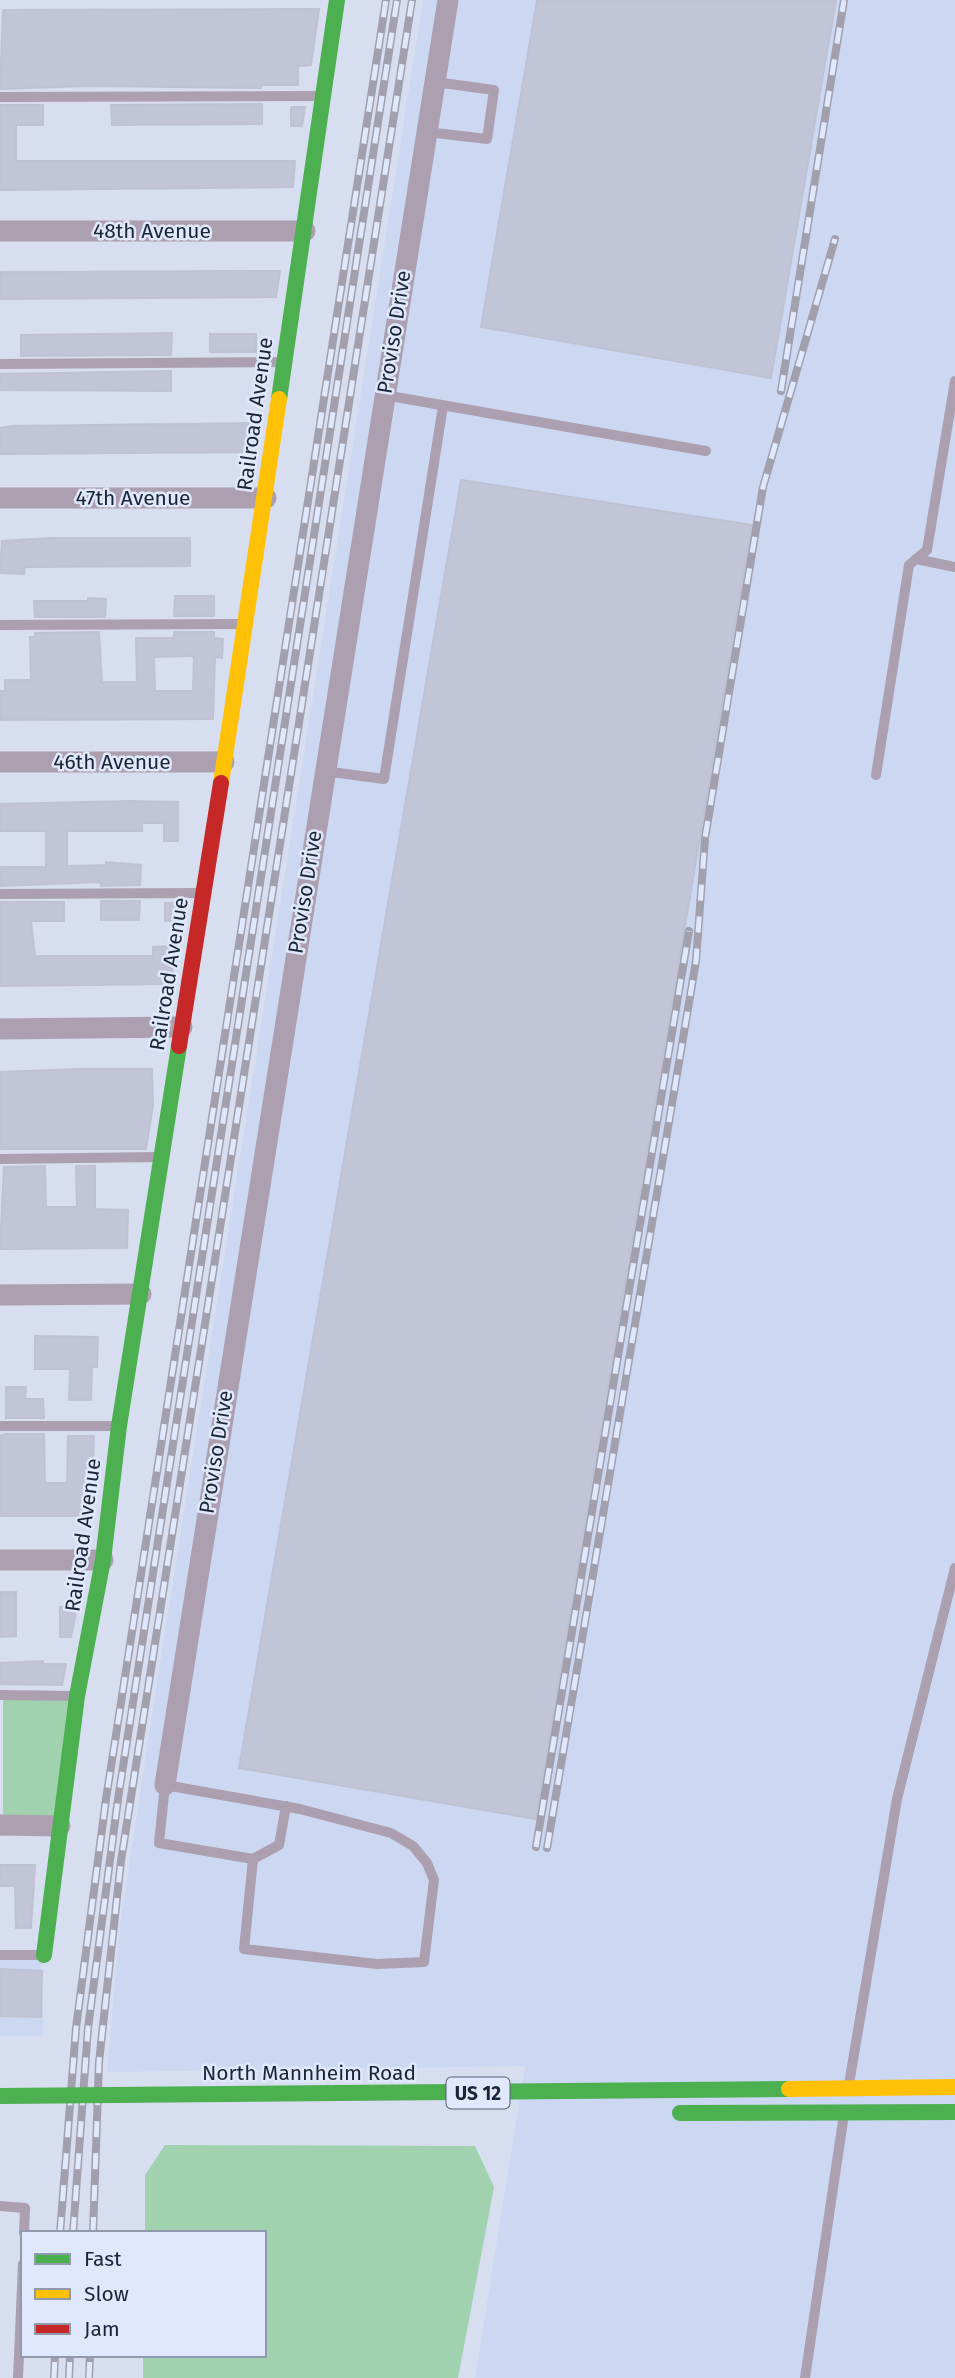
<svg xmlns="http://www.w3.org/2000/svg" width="955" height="2378" viewBox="0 0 955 2378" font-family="'Fira Sans',sans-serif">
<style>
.built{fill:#ccd7f2}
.green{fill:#a1d2b0}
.building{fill:#c2c5d8;stroke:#bfc2d3;stroke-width:2;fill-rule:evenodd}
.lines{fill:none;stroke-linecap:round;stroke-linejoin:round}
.lane{stroke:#ac9faf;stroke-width:10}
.street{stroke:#ac9faf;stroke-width:21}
.fast{stroke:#4caf50;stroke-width:16}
.slow{stroke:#ffc107;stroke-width:16}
.jam{stroke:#c62828;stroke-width:16}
.rail-casing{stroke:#a3a0ae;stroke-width:8}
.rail{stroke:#dfe8fc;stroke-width:5;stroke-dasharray:16;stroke-linecap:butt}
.fast-bridge{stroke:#4caf50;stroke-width:16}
.slow-bridge{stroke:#ffc107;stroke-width:16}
.labels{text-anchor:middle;stroke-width:5;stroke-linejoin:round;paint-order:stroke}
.shield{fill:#dfe8fc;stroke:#565f72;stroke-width:2}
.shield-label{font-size:19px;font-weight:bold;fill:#1c2437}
.street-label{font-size:21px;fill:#1c2437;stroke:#dfe8fc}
</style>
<rect width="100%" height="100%" fill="#d7deef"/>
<!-- built -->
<g class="built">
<path d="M423,0H955V2378H475L525,2066L107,2072L120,1925L156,1689Z"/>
<path d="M42,1953L43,2036H0V1954Z"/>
</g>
<!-- green -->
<g class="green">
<path d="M75,1692L57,1829L3,1828V1693Z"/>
<path d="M165,2145L475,2146L494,2187L458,2378H143V2355H264V2233H145V2175Z"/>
</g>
<!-- building -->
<g class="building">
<path d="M537,0H836L771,378L481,327Z"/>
<path d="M319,9L311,65L298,66V85H261V88L89,86L0,89L3,10Z"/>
<path d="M262,104V124L112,125L111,105Z"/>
<path d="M0,105H43V125H16V161H295L293,187L0,190Z"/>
<path d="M291,107H305L302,126H291Z"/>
<path d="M280,271L276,297L0,299V272Z"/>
<path d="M172,333L171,355L21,356V335Z"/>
<rect x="210" y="334" width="46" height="18"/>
<path d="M171,371V391L0,390V374Z"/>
<path d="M255,423V452L0,454V428L12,426Z"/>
<path d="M461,480L752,525L536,1819L239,1768Z"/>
<path d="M50,538H190V566L25,567L24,574L0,573L2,541Z"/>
<path d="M175,596H214V616H174Z"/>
<path d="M88,598L106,599L105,617H35L34,601H88Z"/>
<path d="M99,632L102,682H137L136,638H174V632H214V638L223,639L222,658L215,657L213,719L0,720V691H5V680H31L30,637H35V633ZM194,656L193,691H155L154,657Z"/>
<path d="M130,801L178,802V841H164V823H142V831H67V866L106,865V862L141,865L140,885L101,886V882L0,886V867H46V831H0V804Z"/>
<path d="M101,901H140L139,920H101Z"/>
<path d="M0,902H64V921H31L35,956H153V947L173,946L172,984L0,986Z"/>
<path d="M165,903H183L182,920L165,921Z"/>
<path d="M78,1069H152L153,1105L146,1149H0V1072Z"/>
<path d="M45,1166L46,1207H77L76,1166H95V1209L128,1210L127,1248L0,1249L4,1167Z"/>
<path d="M35,1336L98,1337L97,1367H92L91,1400H69L70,1369H35Z"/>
<path d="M6,1387H26L25,1399H43L44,1418H6Z"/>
<path d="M6,1434H44L45,1483H67L68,1436H94L91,1516H0V1436Z"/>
<path d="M0,1592H16V1636L0,1637Z"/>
<path d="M60,1607H77L71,1637H60Z"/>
<path d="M43,1661V1664H66L62,1685L0,1684V1663Z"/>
<path d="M0,1865H35L31,1928H16L15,1886H0Z"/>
<path d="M0,1969L42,1971L41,2017L0,2016Z"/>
</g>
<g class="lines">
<!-- lane -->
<g class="lane">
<path d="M0,97L321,96"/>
<path d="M427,132L487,139L494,90L435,82"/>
<path d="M0,364L282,362"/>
<path d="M384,395L706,451"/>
<path d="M916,559L955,567"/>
<path d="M0,625L245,624"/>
<path d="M324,771L384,779L443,406"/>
<path d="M876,775L909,565L927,550L955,381"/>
<path d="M0,894L201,893"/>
<path d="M0,1159L160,1157"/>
<path d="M0,1426H116"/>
<path d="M0,1695L75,1696"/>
<path d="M165,1785L300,1809L391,1833L413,1846L427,1863L434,1880L424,1962L377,1964L244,1949L253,1859L159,1843Z"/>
<path d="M253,1859L279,1845L286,1806"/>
<path d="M0,1955H43"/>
<path d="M849,2084L897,1799L955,1568"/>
<path d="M0,2206L25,2208L24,2233"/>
<path d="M18,2378L23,2264"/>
<path d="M805,2378L844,2114"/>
</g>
<!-- street -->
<g class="street">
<path d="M0,231H305"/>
<path d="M0,498H266"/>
<path d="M0,762H224"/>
<path d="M0,1029L182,1027"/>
<path d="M0,1295L141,1294"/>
<path d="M0,1560H103"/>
<path d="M165,1785L448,0"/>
<path d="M0,1825L60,1826"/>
</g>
<!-- fast -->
<g class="fast">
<path d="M279,399L337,0"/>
<path d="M44,1955L77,1696L103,1560L119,1426L179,1046"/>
</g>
<!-- slow -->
<path class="slow" d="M221,783L279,399"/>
<!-- jam -->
<path class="jam" d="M179,1046L221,783"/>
<!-- rail casing -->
<g class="rail-casing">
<g id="rail">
<path d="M781,391L844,0"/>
<path d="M536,1847L689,931"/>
<path d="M547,1848L696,961L705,838L763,487L835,239"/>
<path d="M60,2233L76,2028L106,1799L386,0"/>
<path d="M73,2233L88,2028L118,1799L397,0"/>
<path d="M93,2233L99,2062L121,1861L412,0"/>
<path d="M54,2378L55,2355"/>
<path d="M69,2378L70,2355"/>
<path d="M89,2378L90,2355"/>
</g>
</g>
<!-- rail -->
<use href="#rail" class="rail"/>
<!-- fast-bridge -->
<g class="fast-bridge">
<path d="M0,2096L789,2089"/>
<path d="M680,2113L955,2112"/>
</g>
<!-- slow-bridge -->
<path class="slow-bridge" d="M789,2089L955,2087"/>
</g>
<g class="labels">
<!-- shield labels -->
<rect class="shield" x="446.5" y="2077.5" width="63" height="31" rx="5"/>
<g class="shield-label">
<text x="478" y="2100">US 12</text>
</g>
<!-- street labels -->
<g class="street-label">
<text x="152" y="238">48th Avenue</text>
<text transform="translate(394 332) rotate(-81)" y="7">Proviso Drive</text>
<text transform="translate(255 414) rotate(-82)" y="7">Railroad Avenue</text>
<text x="133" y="505">47th Avenue</text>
<text x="112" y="769">46th Avenue</text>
<text transform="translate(305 892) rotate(-81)" y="7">Proviso Drive</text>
<text transform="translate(169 974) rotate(-81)" y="7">Railroad Avenue</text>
<text transform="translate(216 1452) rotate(-81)" y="7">Proviso Drive</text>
<text transform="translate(83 1535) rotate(-82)" y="7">Railroad Avenue</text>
<text x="309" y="2080">North Mannheim Road</text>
</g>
</g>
<!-- legend -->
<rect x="21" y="2231" width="245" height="126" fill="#dfe8fc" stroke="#919aad" stroke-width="2"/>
<rect x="35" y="2254" width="35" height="10" fill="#4caf50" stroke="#919aad" stroke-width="2"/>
<text x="84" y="2266" font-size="21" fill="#1c2437">Fast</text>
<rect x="35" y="2289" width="35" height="10" fill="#ffc107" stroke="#919aad" stroke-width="2"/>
<text x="84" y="2301" font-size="21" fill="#1c2437">Slow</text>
<rect x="35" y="2324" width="35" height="10" fill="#c62828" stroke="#919aad" stroke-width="2"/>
<text x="84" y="2336" font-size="21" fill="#1c2437">Jam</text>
</svg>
